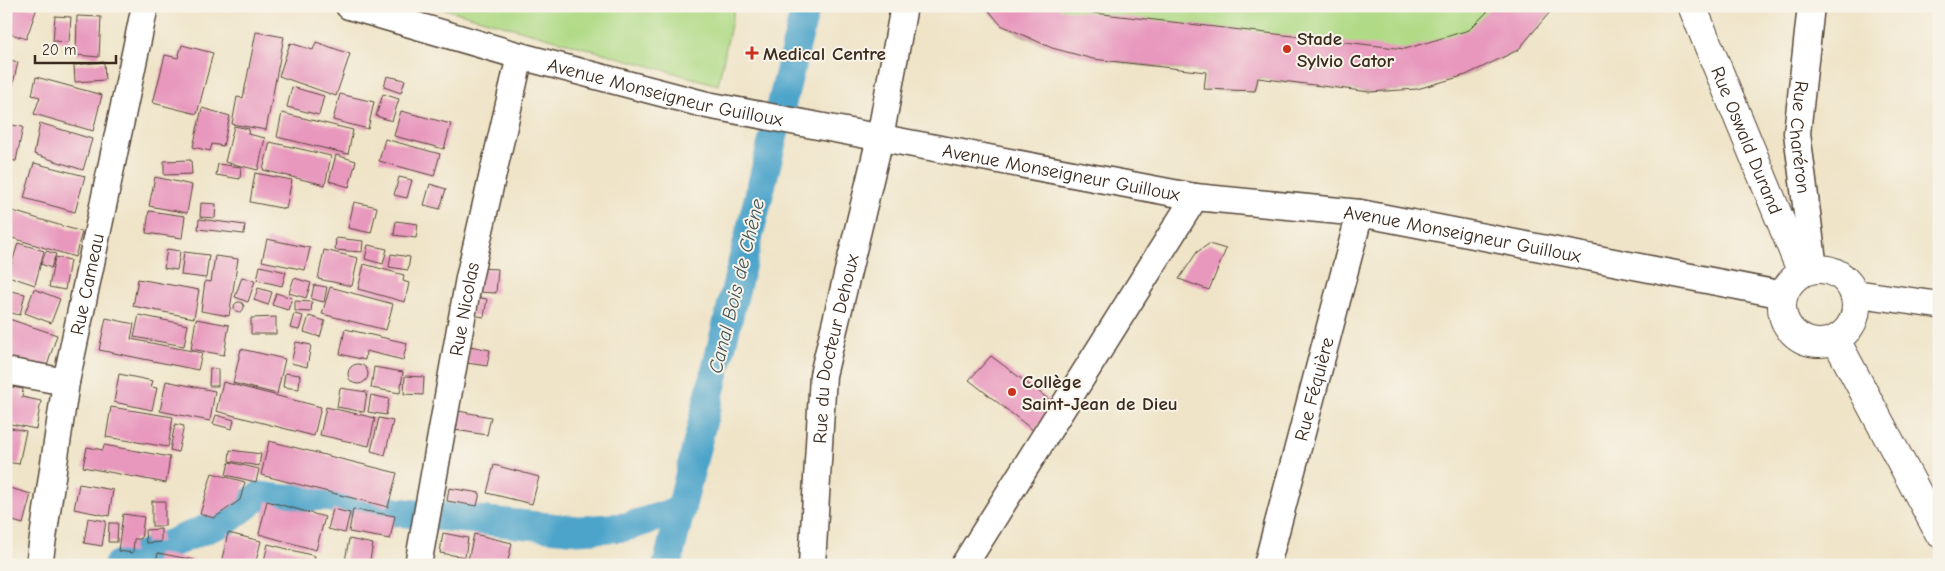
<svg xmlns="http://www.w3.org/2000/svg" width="1945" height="571" viewBox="0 0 1945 571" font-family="'Comic Neue',sans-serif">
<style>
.green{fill:#b0da86;stroke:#768252}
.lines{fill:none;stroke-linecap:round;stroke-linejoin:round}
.canal{stroke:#4ea4ca;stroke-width:29}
.building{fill:#e898bd}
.minor-casing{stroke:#564638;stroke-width:29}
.major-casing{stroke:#564638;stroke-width:30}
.minor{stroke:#fff;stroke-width:26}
.major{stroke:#fff;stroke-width:28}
.poi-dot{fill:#c8321e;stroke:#f7f3e8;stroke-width:2}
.labels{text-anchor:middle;stroke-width:4;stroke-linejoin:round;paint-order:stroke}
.poi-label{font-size:19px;font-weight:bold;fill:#3b2a1e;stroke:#f7f3e8;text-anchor:start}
.street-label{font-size:19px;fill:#3b2a1e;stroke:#f7f3e8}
.water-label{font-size:20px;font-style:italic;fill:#42555a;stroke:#f7f3e8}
</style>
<rect width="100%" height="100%" fill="#f7f3e8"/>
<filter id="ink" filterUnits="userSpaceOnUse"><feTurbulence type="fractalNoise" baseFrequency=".02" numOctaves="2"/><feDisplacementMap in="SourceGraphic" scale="10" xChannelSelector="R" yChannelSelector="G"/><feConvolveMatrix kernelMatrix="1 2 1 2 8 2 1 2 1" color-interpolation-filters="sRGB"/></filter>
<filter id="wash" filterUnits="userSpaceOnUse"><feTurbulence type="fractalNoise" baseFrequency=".0096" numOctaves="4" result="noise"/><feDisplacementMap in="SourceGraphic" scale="20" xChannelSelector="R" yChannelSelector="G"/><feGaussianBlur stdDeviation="1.12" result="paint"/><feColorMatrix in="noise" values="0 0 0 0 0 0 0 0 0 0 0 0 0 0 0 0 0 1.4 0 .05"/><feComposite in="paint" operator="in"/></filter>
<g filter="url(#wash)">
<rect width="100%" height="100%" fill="#efe4c8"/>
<!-- green -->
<g class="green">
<path d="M434,6H735L718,85Z"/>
<path d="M985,6H1555L1518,50L1466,75L1417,89L1370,92L1258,78L1255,91L1204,89L1206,72C1137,64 1064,62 1003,25C996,21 990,12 985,6Z"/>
</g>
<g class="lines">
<!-- canal -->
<g class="canal">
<path d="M118,565L226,521L259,496L282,499L323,496L396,512L578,530L626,527L681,510"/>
<path d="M667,565L806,6"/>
</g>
</g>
<g id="blocks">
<!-- building -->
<g class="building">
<path d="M6,6L37,8L26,39L6,32Z"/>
<path d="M985,6H1056L1060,9L1405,49L1469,30L1493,6H1555L1518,50L1466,75L1417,89L1370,92L1258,78L1255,91L1204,89L1206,72L1093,59L1052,48L1001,25Z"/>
<path d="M55,16L71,17L69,42L53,41Z"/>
<path d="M77,16L101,17L99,57L76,55Z"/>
<path d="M256,32L284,37L266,130L232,124L237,97L243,98Z"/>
<path d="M316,42L350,54L336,96L279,76L290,43L313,50Z"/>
<path d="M182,45L213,53L197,114L153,103L165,55L178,58Z"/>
<path d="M6,59L18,62L12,88L6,87Z"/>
<path d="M104,62L105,80L75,82L74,65Z"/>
<path d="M387,76L405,80L401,93L384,87Z"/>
<path d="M36,77L102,95L93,131L34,114L40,97L32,95Z"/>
<path d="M292,87L324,96L319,115L287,107Z"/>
<path d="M340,94L374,102L368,129L333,120Z"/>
<path d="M383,94L399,99L392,121L376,116Z"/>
<path d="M202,108L230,116L223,146L212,144L210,151L193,147Z"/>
<path d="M401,111L451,124L444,149L394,136Z"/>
<path d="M282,113L353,130L348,154L277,137Z"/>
<path d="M40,123L92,139L83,170L34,154Z"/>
<path d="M6,124L23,127L16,161L6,160Z"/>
<path d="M234,126L249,129L248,134L265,138L258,170L225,162Z"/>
<path d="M385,139L440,154L434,176L379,161Z"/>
<path d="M270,142L331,156L325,185L263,170Z"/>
<path d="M336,155L356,161L349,187L329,181Z"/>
<path d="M191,160L192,174L164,175V161Z"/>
<path d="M34,163L85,176L75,212L24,198Z"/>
<path d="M218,164L241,167L240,179L216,175Z"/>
<path d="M255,173L292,180L286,209L250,202Z"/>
<path d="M155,177L192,185L187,213L149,206Z"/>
<path d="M399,177L412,180L407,198L394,195Z"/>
<path d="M430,184L446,189L440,209L424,205Z"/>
<path d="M354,202L377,207L371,233L348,228Z"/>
<path d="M201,203L216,204L215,218L200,217Z"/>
<path d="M6,209L82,232L75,257L6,236Z"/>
<path d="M149,211L185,216L182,238L146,233Z"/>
<path d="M199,219L245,225L244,234L198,229Z"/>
<path d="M396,221L418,224L416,238L394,235Z"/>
<path d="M336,238L363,241L362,252L335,250Z"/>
<path d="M267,239L310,248L305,270L262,261Z"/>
<path d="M18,243L44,251L35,285L8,276Z"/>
<path d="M1209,244L1226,249L1209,290L1179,279L1197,252Z"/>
<path d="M368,245L387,249L383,264L365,259Z"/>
<path d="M167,249L180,251L177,270L164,268Z"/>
<path d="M324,250L358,258L352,286L318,279Z"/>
<path d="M46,251L56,254L51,268L41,264Z"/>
<path d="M184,252L209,255L206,278L181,275Z"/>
<path d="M391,254L410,257L408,270L389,267Z"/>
<path d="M215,256L238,259L229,316L201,311L205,281L211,282Z"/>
<path d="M55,257L70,260L65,290L49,287Z"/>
<path d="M364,264L404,275L403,281L409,283L405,302L358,289Z"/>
<path d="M260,266L286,272L282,286L257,280Z"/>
<path d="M478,268L498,269L496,293L477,292Z"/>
<path d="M242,277L255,281L248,302L235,297Z"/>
<path d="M294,278L311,283L306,298L289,293Z"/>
<path d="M138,279L199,290L194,318L133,306Z"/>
<path d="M314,285L327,287L324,302L311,299Z"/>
<path d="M330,287L393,304L386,330L322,314Z"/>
<path d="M258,288L272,292L268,305L254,300Z"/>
<path d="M34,289L60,299L51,323L25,313Z"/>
<path d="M6,290L25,294L20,315L6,312Z"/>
<path d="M276,293L292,298L288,310L272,305Z"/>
<path d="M475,297L487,299L484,317L472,315Z"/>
<path d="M295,301L312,302L311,312L295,311Z"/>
<circle cx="239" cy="307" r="5"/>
<path d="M294,314L303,316L299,330L290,328Z"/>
<path d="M139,315L188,325L184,346L134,337Z"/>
<path d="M309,316L325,321L320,337L304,332Z"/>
<path d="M276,317V334H251V318Z"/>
<path d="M6,318L57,335L46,369L6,356Z"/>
<path d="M106,318L134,324L131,339L202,353L198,370L99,350Z"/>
<path d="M196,319L229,325L224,355L191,349Z"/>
<path d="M345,329L407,343L403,360L366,351L365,360L340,354Z"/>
<path d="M296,342L311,345L307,367L291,363Z"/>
<path d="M470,346L490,350L487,366L467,363Z"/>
<path d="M241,349L285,359L277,394L233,383Z"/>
<path d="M991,356L1055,404L1034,431L969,380Z"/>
<circle cx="358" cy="374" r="10"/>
<path d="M374,367L403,372L400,393L371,388Z"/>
<path d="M210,368L218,369V386H209Z"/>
<path d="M285,373L300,375L299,389L283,387Z"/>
<path d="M119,374L153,381L151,387L157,388L152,410L114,402Z"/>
<path d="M405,376L424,377L423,395L404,394Z"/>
<path d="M166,381L215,391L210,421L160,411Z"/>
<path d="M223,382L321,407L314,436L216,411Z"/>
<path d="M6,386L23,389L22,397L41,401L36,429L6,423Z"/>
<path d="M340,388L367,392L364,412L337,407Z"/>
<path d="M371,395L389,399L386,415L368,412Z"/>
<path d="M111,407L173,417L168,447L106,437Z"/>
<path d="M326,407L375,418L369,446L320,435Z"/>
<path d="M458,411L491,417L487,435L455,430Z"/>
<path d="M216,415L234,420L232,429L213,424Z"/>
<path d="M379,418L393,421L385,455L371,451Z"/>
<path d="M175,424L184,426L178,452L170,450Z"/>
<path d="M6,427L26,431L19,464L6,462Z"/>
<path d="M269,441L397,473L388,507L261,475Z"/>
<path d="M104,445L170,457L166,483L83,467L87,447L103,450Z"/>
<path d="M230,450L261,454L259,466L229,461Z"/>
<path d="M229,462L259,469L256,482L226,475Z"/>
<path d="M494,465L539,477L532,504L487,493Z"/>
<path d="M212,473L245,482L240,500L214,518L200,514Z"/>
<path d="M79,484L113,490L109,516L74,509Z"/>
<path d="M10,488L31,494L23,524L6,519V502Z"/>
<path d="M449,488L480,493L477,506L447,501Z"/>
<rect x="152" y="501" width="13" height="25"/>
<path d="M267,501L325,517L316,550L259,534Z"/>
<path d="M333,509L350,513L345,533L328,529Z"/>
<path d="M353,509L395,516L390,539L349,532Z"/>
<path d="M123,514L144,517L141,539H134L133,553L118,551Z"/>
<path d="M88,518L106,521L102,546L84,543Z"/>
<path d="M109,523H118L117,542H108Z"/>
<path d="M161,529V542L146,543L145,530Z"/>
<path d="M228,533L261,541L255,565L221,563Z"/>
<path d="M443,533L468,538L465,557L440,553Z"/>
<path d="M474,534L512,543L507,565H457L458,558L468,560Z"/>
<path d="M349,539L373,544L369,565L345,561Z"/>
<path d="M268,544L315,556L313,565H263Z"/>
<path d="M158,553L194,560V565H155Z"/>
</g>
</g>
</g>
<g filter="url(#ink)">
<use href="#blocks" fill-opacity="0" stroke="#564638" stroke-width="1"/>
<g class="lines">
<!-- minor casing -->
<g class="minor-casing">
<g id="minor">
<path id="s1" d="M349,6L520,56L707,105L1195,197L1360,213L1784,295"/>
<path id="s2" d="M1811,6L1797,133L1814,269"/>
<path d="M1853,293L1939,305"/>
<path d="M6,371L66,382"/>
<path id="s3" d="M39,565L66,382L145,6"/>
<path id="s4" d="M418,565L469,278L520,56"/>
<path id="s5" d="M812,565L823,375L880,138L904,6"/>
<path d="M964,565L1195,197"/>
<path id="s6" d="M1267,565L1360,213"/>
</g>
</g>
<!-- major casing -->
<g class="major-casing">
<g id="major">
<path id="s7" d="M1692,6L1802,273"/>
<circle cx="1819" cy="306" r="37"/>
<path d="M1836,340L1939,533"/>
</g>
</g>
<!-- minor -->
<use href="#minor" class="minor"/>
<!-- major -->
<use href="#major" class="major"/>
</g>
</g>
<!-- markers -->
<g class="poi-dot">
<circle cx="1287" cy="49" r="5"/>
<path d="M749.5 45.5h5v5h5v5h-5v5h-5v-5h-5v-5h5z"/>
<circle cx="1012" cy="392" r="5"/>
</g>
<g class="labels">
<!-- poi labels -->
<g class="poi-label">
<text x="1297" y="45">Stade<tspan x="1297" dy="22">Sylvio Cator</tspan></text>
<text x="763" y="60">Medical Centre</text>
<text x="1022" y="388">Collège<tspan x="1022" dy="22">Saint-Jean de Dieu</tspan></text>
</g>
<!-- street labels -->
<g class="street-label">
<text dy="7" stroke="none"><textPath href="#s1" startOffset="328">Avenue Monseigneur Guilloux</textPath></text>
<text dy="7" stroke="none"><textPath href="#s2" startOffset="132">Rue Charéron</textPath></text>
<text dy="7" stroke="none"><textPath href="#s7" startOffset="145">Rue Oswald Durand</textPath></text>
<text dy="7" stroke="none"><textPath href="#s1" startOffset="732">Avenue Monseigneur Guilloux</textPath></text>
<text dy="7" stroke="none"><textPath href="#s1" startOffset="1138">Avenue Monseigneur Guilloux</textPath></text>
<text dy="7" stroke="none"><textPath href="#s3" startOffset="285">Rue Cameau</textPath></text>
<text dy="7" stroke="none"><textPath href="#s4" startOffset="260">Rue Nicolas</textPath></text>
<text dy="7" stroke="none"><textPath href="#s5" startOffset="218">Rue du Docteur Dehoux</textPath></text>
<text dy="7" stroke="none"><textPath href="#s6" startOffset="182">Rue Féquière</textPath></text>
</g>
<!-- water labels -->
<g class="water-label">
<text transform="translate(736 286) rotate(-76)" y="7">Canal Bois de Chêne</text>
</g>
</g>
<!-- margin -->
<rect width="1945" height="571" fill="none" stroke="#f7f3e8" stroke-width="25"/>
<!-- scale -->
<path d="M35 55v8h81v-8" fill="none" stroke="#3b2a1e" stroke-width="2.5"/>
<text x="42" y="55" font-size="15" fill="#3b2a1e" stroke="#f7f3e8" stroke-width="4" paint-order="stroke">20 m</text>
</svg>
